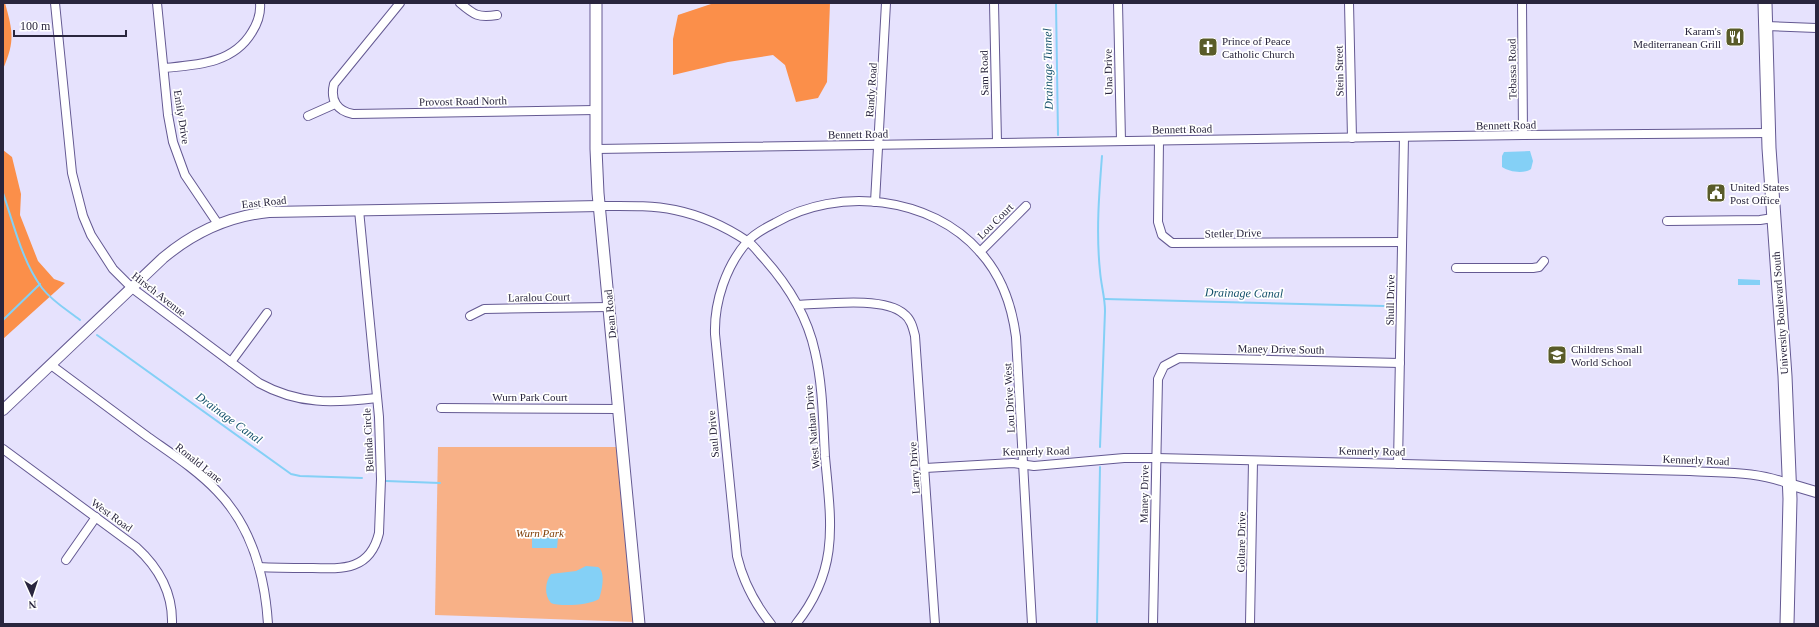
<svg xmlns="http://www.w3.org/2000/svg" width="1819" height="627" viewBox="0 0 1819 627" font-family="Georgia,serif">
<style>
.green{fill:#f8b187}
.forest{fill:#fb8f4a}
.water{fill:#84d0f6}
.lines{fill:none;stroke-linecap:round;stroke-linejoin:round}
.stream{stroke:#84d0f6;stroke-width:2}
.minor-casing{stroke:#645992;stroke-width:10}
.tertiary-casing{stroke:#645992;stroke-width:12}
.secondary-casing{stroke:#645992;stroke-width:13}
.primary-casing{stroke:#645992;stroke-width:15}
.minor{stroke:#fff;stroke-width:8}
.tertiary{stroke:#fff;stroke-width:10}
.secondary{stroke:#fff;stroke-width:11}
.primary{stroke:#fff;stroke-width:13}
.labels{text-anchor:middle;stroke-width:3.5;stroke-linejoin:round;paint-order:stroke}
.poi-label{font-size:11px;fill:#29253d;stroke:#fff;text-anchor:start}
.street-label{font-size:11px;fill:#29253d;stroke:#fff}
.park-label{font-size:11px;font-style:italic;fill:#7f3c04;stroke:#fff}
.water-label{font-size:12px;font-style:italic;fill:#13506a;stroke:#fff}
</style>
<rect width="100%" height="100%" fill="#e6e2fd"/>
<!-- green -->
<path class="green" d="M438,447H618L636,622L435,615Z"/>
<!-- forest -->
<g class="forest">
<path d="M3,3H5C13,32 15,41 3,69Z"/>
<path d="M714,3H830L827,82L818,98L796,102L785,65L773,55L728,62L673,75V39L678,15Z"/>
<path d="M3,150L12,157L21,194L20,215L38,261L54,279L65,283L3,339Z"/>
</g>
<!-- water -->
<g class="water">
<path d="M1530,151L1533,161L1531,169C1524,174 1509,172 1502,167V156L1504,152Z"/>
<path d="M1738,279L1760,280V285H1738Z"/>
<path d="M532,537L558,538L557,548H532Z"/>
<path d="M586,566L598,567C606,572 602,591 599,599C591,605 560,607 551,603C544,595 545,582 551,574L576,571Z"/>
</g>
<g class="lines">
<!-- stream -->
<g class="stream">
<path d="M1056,3L1058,135"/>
<path d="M3,193C14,225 22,261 42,288C52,301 67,310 80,320"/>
<path d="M1105,299L1384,306"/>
<path d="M3,320L40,284"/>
<path d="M97,335L291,474L300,476L362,478"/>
<path d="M1100,447L1105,311C1105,297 1101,285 1100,271C1096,233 1099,194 1102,156"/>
<path d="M386,481L440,483"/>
<path d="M1097,624L1100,467"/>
</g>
<!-- minor casing -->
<g class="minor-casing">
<g id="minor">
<path d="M55,3L72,173L83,216L91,235L113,269L132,288L259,383C299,405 333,403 377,398"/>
<path d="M157,3L168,115L173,142L185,175L218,224"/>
<path d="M400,3L334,84C330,100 337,111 353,114L595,110"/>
<path d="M460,3C474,15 478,18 497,15"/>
<path d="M994,3L997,142"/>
<path d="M1118,3L1121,141"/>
<path d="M1349,3L1352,138"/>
<path d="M1522,3L1523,135"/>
<path d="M1766,26L1816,28"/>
<path d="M164,68C196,65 233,64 252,32C257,24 261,14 260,3"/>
<path d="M308,116L335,104"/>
<path d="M1159,141L1158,222L1162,235L1172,243L1402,242"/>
<path d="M596,149L1523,135L1768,133"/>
<path d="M875,202L886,3"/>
<path d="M600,206C625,206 650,205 675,210C699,215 726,227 747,241C752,244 756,249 760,254C786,282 807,314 815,352C823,386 823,423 825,457C831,522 840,569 796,624"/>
<path d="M1667,221L1760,220L1773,218"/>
<path d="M980,252L1026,206"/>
<path d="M1456,268H1533L1539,267L1544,261"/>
<path d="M798,305C824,304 885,296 904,314C911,319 913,328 915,336L935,624"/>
<path d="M470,316L484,309L609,307"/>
<path d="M231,362L267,313"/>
<path d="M51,365C83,389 116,413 148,437C172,454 197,470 217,491C252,527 265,576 268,624"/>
<path d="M441,408L619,409"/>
<path d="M3,449L136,547C158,567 173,593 172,624"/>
<path d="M1398,464L1404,137"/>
<path d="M925,468L1013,463L1034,466L1124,458H1156L1690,471C1723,473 1758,471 1789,484"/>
<path d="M66,560L96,517"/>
<path d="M259,567C276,568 293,568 310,568C342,569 370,571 379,533L381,479L379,417L359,210"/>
<path d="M771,624C755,604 743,581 737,556L715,334C714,302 726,266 747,242C754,234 765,228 775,223C838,186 931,196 980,252C1002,276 1012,306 1016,337L1032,624"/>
<path d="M1153,624L1158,379L1164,366L1179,358L1400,363"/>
<path d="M1250,624L1253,461"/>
</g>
</g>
<!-- tertiary casing -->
<g class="tertiary-casing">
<g id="tertiary">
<path d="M3,410L163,258C194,232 228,216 269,212L600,206"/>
<path d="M1789,484L1816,492"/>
</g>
</g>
<!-- secondary casing -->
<g class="secondary-casing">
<path id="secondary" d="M596,3V149L598,193L639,624"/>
</g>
<!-- primary casing -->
<g class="primary-casing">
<path id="primary" d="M1765,3L1769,148L1785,376L1790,499L1787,624"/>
</g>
<!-- minor -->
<use href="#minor" class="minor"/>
<!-- tertiary -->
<use href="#tertiary" class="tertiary"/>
<!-- secondary -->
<use href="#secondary" class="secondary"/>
<!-- primary -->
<use href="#primary" class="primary"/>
</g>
<!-- icons -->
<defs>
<g id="restaurant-square" transform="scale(1)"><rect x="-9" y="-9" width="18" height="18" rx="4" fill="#595b29" stroke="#fff"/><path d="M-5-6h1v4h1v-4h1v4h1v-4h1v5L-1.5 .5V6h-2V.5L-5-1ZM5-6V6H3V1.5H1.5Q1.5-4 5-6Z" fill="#fff"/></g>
<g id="church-square" transform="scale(1)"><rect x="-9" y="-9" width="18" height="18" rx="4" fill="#595b29" stroke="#fff"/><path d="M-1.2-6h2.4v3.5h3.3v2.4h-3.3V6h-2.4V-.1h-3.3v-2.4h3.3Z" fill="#fff"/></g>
<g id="civic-square" transform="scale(1)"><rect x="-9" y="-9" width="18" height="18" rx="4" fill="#595b29" stroke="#fff"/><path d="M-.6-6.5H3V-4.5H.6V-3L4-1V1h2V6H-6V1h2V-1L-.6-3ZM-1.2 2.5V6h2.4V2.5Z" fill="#fff"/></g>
<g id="school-square" transform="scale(1)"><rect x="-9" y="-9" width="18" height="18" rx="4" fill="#595b29" stroke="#fff"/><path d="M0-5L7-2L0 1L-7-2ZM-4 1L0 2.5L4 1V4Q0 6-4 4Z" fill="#fff"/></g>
</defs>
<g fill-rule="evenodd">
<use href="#restaurant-square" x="1735" y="37"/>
<use href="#church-square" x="1208" y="47"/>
<use href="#civic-square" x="1716" y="193"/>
<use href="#school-square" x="1557" y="355"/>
</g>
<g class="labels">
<!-- poi labels -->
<g class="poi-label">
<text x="1721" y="35" text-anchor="end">Karam's<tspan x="1721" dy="13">Mediterranean Grill</tspan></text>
<text x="1222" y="45">Prince of Peace<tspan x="1222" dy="13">Catholic Church</tspan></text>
<text x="1730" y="191">United States<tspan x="1730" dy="13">Post Office</tspan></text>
<text x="1571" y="353">Childrens Small<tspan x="1571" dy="13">World School</tspan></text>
</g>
<!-- street labels -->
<g class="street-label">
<text transform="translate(1512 69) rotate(-91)" y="4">Tebassa Road</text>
<text transform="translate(1339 71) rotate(-91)" y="4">Stein Street</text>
<text transform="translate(1108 72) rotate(-91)" y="4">Una Drive</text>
<text transform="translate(984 73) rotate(-91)" y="4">Sam Road</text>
<text transform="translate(871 90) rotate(-86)" y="4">Randy Road</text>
<text transform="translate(463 101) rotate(-1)" y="4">Provost Road North</text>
<text transform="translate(182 117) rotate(81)" y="4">Emily Drive</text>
<text transform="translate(1506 125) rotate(-1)" y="4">Bennett Road</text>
<text transform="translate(1182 129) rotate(-1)" y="4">Bennett Road</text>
<text transform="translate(858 134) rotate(-1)" y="4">Bennett Road</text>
<text transform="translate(264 202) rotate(-6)" y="4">East Road</text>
<text transform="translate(995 221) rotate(-45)" y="4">Lou Court</text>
<text transform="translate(1233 233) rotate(-1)" y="4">Stetler Drive</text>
<text transform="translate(159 294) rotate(38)" y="4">Hirsch Avenue</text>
<text transform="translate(539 297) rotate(-1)" y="4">Laralou Court</text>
<text transform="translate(1390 300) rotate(-89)" y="4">Shull Drive</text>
<text transform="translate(1780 313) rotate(-94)" y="4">University Boulevard South</text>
<text transform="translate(610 314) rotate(-95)" y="4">Dean Road</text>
<text transform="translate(1281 349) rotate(1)" y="4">Maney Drive South</text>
<text x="530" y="401">Wurn Park Court</text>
<text transform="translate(1009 398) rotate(-93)" y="4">Lou Drive West</text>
<text transform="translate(812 427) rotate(-95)" y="4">West Nathan Drive</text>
<text transform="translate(713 434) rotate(-95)" y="4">Saul Drive</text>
<text transform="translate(368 440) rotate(-93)" y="4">Belinda Circle</text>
<text transform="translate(1036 451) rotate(-1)" y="4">Kennerly Road</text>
<text transform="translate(1372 451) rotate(1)" y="4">Kennerly Road</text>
<text transform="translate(1696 460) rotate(2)" y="4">Kennerly Road</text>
<text transform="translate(199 463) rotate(39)" y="4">Ronald Lane</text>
<text transform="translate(914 468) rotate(-94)" y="4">Larry Drive</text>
<text transform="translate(1144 494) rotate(-89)" y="4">Maney Drive</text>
<text transform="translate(112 515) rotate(36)" y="4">West Road</text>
<text transform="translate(1241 542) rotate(-89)" y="4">Goltare Drive</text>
</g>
<!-- park labels -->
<g class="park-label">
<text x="540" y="537">Wurn Park</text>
</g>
<!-- water labels -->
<g class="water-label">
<text transform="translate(1048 69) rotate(-91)" y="4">Drainage Tunnel</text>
<text transform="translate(1244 293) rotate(1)" y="4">Drainage Canal</text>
<text transform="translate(229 418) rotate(36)" y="4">Drainage Canal</text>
</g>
</g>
<!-- border -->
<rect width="1819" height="627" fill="none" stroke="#29253d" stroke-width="8"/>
<!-- north arrow -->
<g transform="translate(32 595) rotate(177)" stroke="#ffffff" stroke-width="3" paint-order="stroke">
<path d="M0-3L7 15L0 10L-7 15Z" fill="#29253d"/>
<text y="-6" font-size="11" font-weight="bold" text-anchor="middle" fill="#29253d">N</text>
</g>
<!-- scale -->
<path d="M14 30v6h112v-6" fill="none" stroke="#29253d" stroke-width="2"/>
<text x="20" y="30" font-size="12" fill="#29253d" stroke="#ffffff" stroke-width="3" paint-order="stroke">100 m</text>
</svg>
